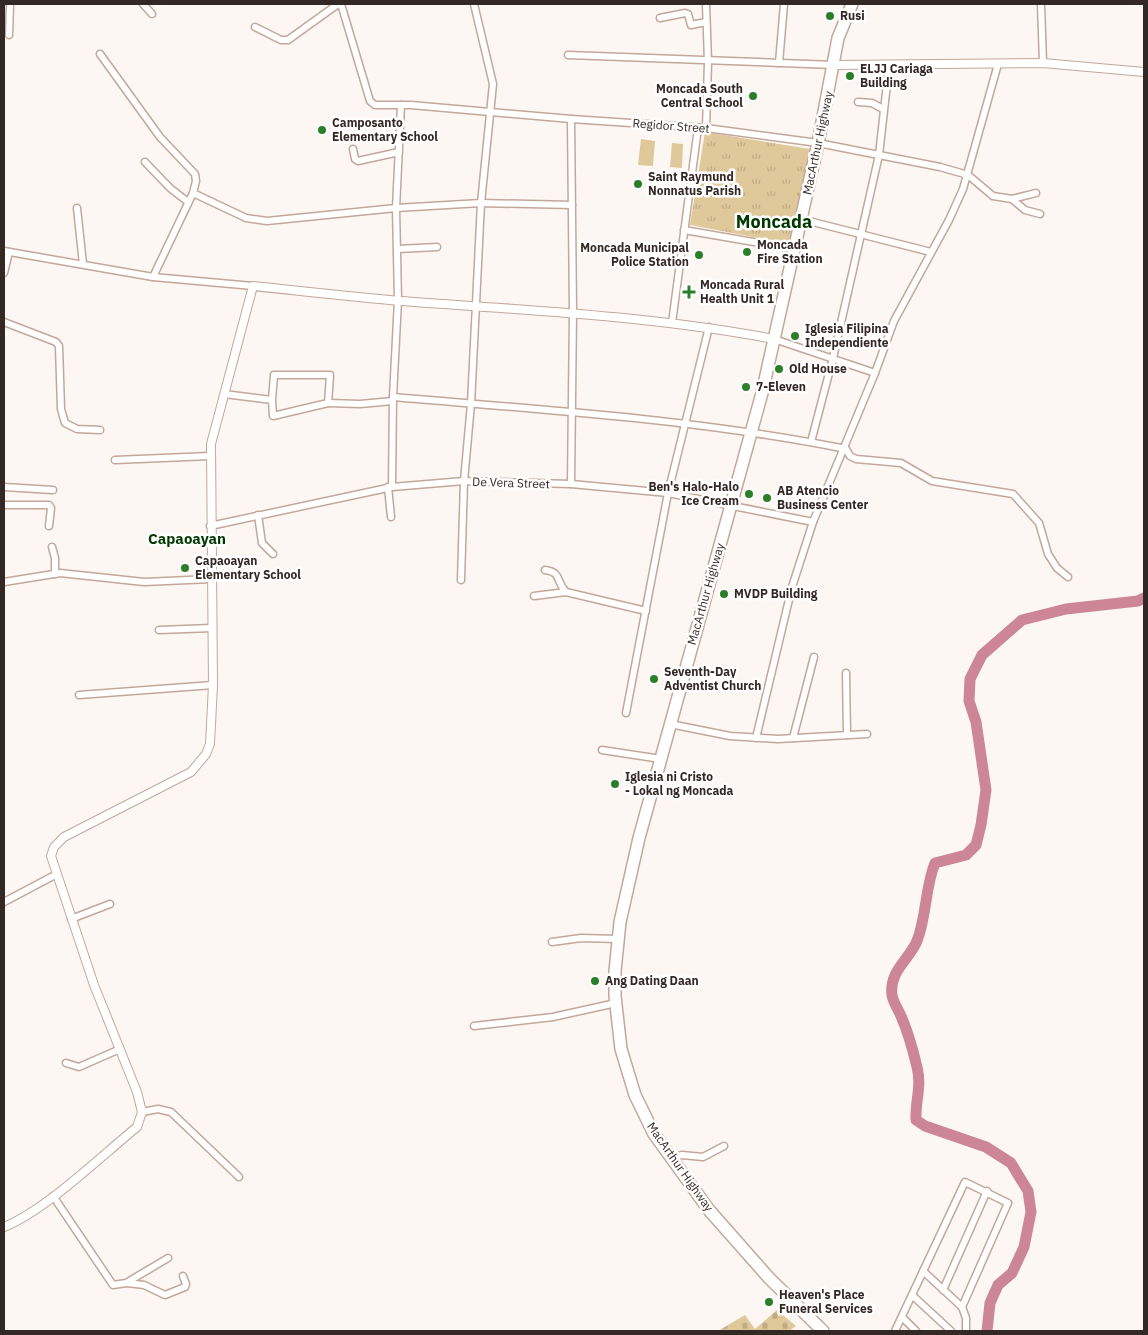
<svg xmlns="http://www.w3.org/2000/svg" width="1148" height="1335" viewBox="0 0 1148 1335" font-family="'IBM Plex Sans',sans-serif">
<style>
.grass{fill:#dfc89a}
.cemetery{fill:url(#cemetery-stones)}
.park{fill:url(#park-tufts)}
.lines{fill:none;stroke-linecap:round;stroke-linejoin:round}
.river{stroke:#cd8695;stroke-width:11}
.minor-casing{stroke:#c3a79a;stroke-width:9}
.tertiary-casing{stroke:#c3a79a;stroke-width:10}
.trunk-casing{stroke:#c3a79a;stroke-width:14}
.minor{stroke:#fff;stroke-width:6}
.tertiary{stroke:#fff;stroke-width:8}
.trunk{stroke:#fff;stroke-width:11}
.poi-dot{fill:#2b7f2b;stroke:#fff;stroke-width:2}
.labels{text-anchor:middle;stroke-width:5;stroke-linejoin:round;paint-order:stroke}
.poi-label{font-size:12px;font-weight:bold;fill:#332823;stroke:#fff;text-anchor:start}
.street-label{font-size:12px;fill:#332823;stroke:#fff}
.quarter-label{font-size:15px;font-weight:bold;fill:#003801;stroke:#fff}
.district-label{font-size:18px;font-weight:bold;fill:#003801;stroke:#fff}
</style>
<defs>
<pattern id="cemetery-stones" width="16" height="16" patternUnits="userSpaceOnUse" patternTransform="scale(1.25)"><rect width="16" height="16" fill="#dfc89a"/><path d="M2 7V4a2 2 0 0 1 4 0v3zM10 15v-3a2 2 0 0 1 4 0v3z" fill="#c0ac84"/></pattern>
<pattern id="park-tufts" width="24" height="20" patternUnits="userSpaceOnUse" patternTransform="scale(1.25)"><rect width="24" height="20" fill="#dfc89a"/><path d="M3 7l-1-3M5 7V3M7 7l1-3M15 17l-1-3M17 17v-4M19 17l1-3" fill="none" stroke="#c0ac84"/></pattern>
</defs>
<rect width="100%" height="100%" fill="#fdf7f4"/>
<!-- grass -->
<g class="grass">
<path d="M641,139L655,141L653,166L638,165Z"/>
<path d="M672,143L683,144L682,168L670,167Z"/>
</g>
<!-- cemetery -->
<path class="cemetery" d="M777,1310L796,1326L789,1331H718L745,1315L755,1329Z"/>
<!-- park -->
<path class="park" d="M705,132L810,149L790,244L690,225Z"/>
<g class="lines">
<!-- river -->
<path class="river" d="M987,1331L990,1303L998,1285L1012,1273L1024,1247L1031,1212L1028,1191L1011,1163L986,1147L925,1126L916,1120C915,1101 922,1087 917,1067C913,1050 908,1032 901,1016C898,1009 893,1002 892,995C889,971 909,960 917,941C927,915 925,887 935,863L966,855L976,845L981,825L986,790L976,722L969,701L970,679L982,655L1022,620L1066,609L1138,601L1144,598"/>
<!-- minor casing -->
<g class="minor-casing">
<g id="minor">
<path d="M143,4L152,14"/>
<path d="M341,4L370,101L375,105H411L571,119L706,128L818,143L940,167L968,175L993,196L1012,199L1025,210L1040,214"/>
<path d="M706,4L708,62L706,128"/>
<path d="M1041,4L1043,63"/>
<path d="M660,18L685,13L688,14L691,25L706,22"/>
<path d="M255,27L281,40H288L338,4"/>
<path d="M9,35L10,4"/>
<path d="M100,54L160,137L195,174L196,181L193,193"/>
<path d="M568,55L834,65"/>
<path d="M779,63L784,4"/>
<path d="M858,102L872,103L883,109"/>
<path d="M571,119L573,312L571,484"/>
<path d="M353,149L355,159L358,161L399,152"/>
<path d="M145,162L170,188L188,202"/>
<path d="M1012,199L1036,193"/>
<path d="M77,208L83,264"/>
<path d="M801,219L931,252"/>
<path d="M684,230L795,249"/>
<path d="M398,249L437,247"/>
<path d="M4,251L153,277L253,286"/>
<path d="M4,273L9,252"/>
<path d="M153,277L193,193L246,218L267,221L396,208L481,203L572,205"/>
<path d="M4,322L56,342L59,346L61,409L65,423L77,429L100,430"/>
<path d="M672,323L698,128"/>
<path d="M875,373L894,321L949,220L963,189L998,64"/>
<path d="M224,394L272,400L274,375H330L328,403L273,416L272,400"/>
<path d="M393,397C545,410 696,419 846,449L850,456L856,459L901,463L932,481L1013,494L1039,523L1048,554L1057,568L1068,577"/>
<path d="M328,403L360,404L393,401"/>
<path d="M811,442L833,358L879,155L889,66"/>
<path d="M115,460L210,456"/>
<path d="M4,487L53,490"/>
<path d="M388,487L391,517"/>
<path d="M392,487L393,397L398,300L396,208L401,105"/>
<path d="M4,505H49L51,508L49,526"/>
<path d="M258,515L262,543L273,554"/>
<path d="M210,526L392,487L464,481L571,484L668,493L813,522"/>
<path d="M52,547L55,558V574"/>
<path d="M545,570C562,572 556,582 566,592"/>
<path d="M461,580L464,481L471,404L481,203L493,84L474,4"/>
<path d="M4,582L60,573L144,582L211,579"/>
<path d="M534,596L566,592L646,611"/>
<path d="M159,630L212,628"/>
<path d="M846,673L847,735"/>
<path d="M79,695L213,685"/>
<path d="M626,713L668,493L709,327"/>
<path d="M670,724L730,736L778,739L867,734"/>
<path d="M756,738L792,587L813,522L875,373L774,339"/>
<path d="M793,738L814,657"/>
<path d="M602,750L661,759"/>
<path d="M4,902L55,875"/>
<path d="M71,919L110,904"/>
<path d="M552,942L581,938L618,939"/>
<path d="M474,1026L553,1017L616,1003"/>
<path d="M66,1063L79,1067L120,1049"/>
<path d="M142,1112L158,1109L171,1112L239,1177"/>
<path d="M670,1158L682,1155L703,1157L724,1146"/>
<path d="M53,1196L113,1285L126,1283L168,1258"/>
<path d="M923,1271L962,1307"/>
<path d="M127,1283L144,1285L165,1295L185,1287L186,1284L183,1276"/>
<path d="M943,1290L987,1191"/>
<path d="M912,1295L951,1331"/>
<path d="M902,1317L916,1331"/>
<path d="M895,1331L965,1182L1008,1203L962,1307L966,1318V1331"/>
</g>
</g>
<!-- tertiary casing -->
<g class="tertiary-casing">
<g id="tertiary">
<path d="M834,65L1043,63L1144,72"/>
<path d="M4,1227C46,1210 100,1157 137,1127L142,1112L137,1092L94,985L51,856L54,847L64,837L191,772L206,754L210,744L213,685L211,444L253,286C302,291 351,297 401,301C526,310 651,316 774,339"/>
</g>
</g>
<!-- trunk casing -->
<g class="trunk-casing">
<path id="trunk" d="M823,1331L769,1278L709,1210L654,1134L635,1095L621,1049L615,996V971L620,922L639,838L762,393L818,143L838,38L852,4"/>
</g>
<!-- minor -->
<use href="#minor" class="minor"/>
<!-- tertiary -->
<use href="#tertiary" class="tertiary"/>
<!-- trunk -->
<use href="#trunk" class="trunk"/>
</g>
<!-- markers -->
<g class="poi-dot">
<circle cx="830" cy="16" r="5"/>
<circle cx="850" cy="76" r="5"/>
<circle cx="753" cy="96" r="5"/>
<circle cx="322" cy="130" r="5"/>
<circle cx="638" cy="184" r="5"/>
<circle cx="747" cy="252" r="5"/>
<circle cx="699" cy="255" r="5"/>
<path d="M686.5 284.5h5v5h5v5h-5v5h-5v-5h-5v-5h5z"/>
<circle cx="795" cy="336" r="5"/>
<circle cx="779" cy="369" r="5"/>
<circle cx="746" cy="387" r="5"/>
<circle cx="749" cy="494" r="5"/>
<circle cx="767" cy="498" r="5"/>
<circle cx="185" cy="568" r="5"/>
<circle cx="724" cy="594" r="5"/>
<circle cx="654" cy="679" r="5"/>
<circle cx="615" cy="784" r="5"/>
<circle cx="595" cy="981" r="5"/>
<circle cx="769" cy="1302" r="5"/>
</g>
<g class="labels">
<!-- poi labels -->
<g class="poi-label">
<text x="840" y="20">Rusi</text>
<text x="860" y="73">ELJJ Cariaga<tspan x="860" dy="14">Building</tspan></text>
<text x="743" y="93" text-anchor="end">Moncada South<tspan x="743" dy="14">Central School</tspan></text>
<text x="332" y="127">Camposanto<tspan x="332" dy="14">Elementary School</tspan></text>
<text x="648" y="181">Saint Raymund<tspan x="648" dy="14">Nonnatus Parish</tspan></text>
<text x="757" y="249">Moncada<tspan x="757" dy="14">Fire Station</tspan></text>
<text x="689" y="252" text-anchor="end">Moncada Municipal<tspan x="689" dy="14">Police Station</tspan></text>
<text x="700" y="289">Moncada Rural<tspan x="700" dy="14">Health Unit 1</tspan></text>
<text x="805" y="333">Iglesia Filipina<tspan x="805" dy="14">Independiente</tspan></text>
<text x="789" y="373">Old House</text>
<text x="756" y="391">7-Eleven</text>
<text x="739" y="491" text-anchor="end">Ben's Halo-Halo<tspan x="739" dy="14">Ice Cream</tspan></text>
<text x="777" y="495">AB Atencio<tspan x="777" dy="14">Business Center</tspan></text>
<text x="195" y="565">Capaoayan<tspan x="195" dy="14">Elementary School</tspan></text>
<text x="734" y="598">MVDP Building</text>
<text x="664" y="676">Seventh-Day<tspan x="664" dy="14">Adventist Church</tspan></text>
<text x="625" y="781">Iglesia ni Cristo<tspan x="625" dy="14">- Lokal ng Moncada</tspan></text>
<text x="605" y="985">Ang Dating Daan</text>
<text x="779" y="1299">Heaven's Place<tspan x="779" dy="14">Funeral Services</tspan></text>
</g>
<!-- street labels -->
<g class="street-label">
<text transform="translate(671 126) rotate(4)" y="4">Regidor Street</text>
<text transform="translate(818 143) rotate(-78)" y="4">MacArthur Highway</text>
<text transform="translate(511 483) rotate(2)" y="4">De Vera Street</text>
<text transform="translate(706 594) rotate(-74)" y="4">MacArthur Highway</text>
<text transform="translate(680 1167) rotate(55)" y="4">MacArthur Highway</text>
</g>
<!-- quarter labels -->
<g class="quarter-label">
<text x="187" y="544">Capaoayan</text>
</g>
<!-- district labels -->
<g class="district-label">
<text x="774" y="228">Moncada</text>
</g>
</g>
<!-- border -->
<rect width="1148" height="1335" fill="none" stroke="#332823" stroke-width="10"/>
</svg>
